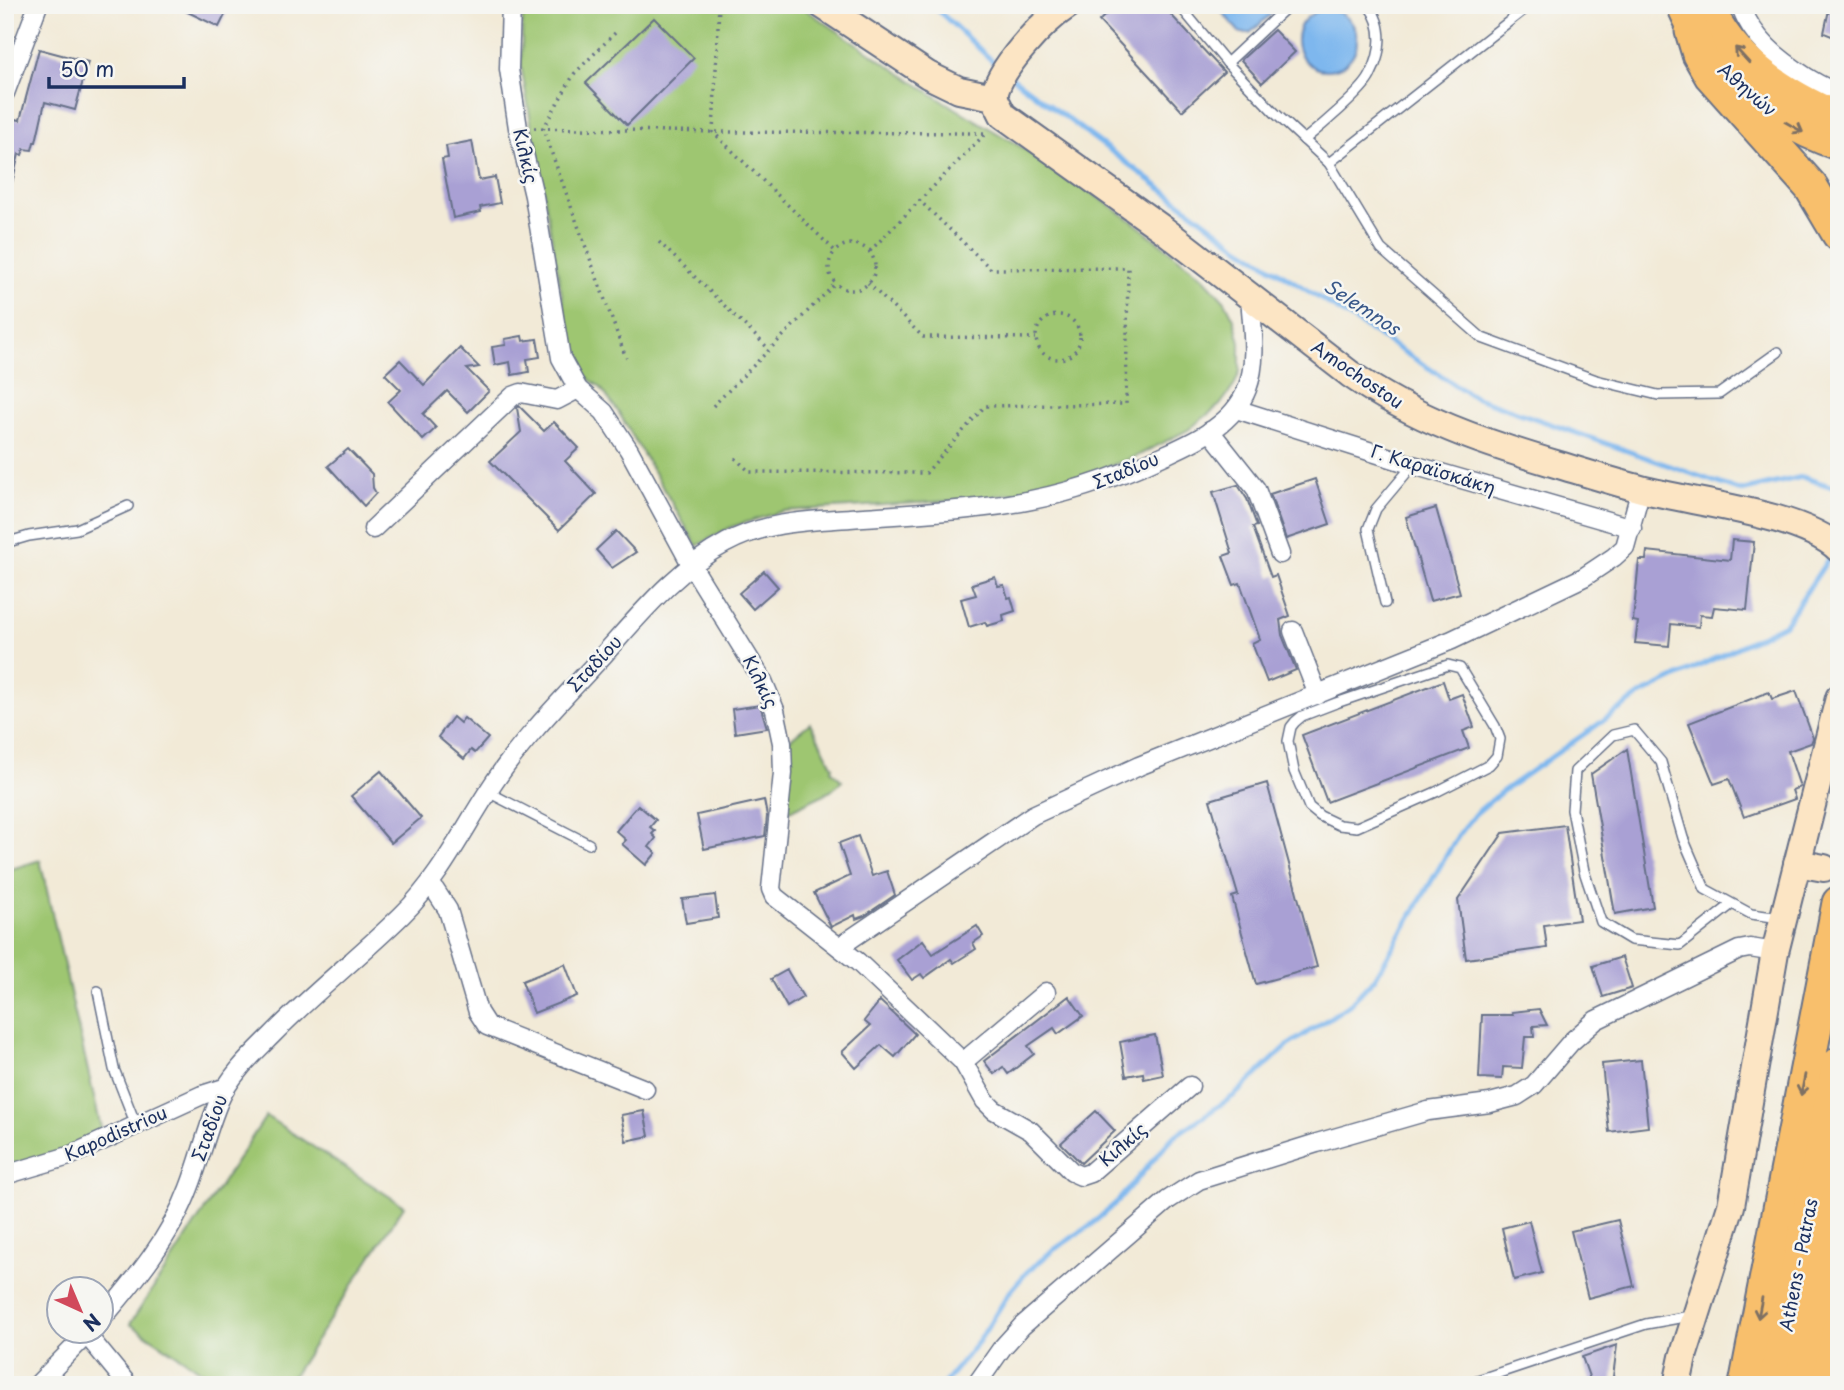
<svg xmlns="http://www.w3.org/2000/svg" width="1844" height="1390" viewBox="0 0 1844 1390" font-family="'Playpen Sans',sans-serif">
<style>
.green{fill:#9ec671;stroke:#5c7a68;stroke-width:2}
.water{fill:#7eb7ee;stroke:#4c73a6;stroke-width:2}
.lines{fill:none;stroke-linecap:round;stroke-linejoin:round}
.stream{stroke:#7eb7ee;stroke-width:5}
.building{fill:#a9a0d4}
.lane-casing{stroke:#667088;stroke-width:12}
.street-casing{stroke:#667088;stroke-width:21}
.secondary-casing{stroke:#667088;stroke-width:30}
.primary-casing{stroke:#667088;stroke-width:32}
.highway-casing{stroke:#667088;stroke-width:37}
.path{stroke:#667088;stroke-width:3.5;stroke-dasharray:2 5;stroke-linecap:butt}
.lane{stroke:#fff;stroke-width:9}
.street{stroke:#fff;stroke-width:18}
.secondary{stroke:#fce5c4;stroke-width:26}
.primary{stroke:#f8bf6c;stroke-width:28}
.highway{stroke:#f8bf6c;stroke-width:33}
.oneway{stroke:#7e7064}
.labels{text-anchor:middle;stroke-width:5;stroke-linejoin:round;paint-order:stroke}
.street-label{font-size:18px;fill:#1b2f5e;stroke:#f6f6f2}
.water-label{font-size:19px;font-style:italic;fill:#395889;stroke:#f6f6f2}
</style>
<rect width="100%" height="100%" fill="#f6f6f2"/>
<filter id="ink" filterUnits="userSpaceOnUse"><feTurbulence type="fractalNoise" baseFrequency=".0143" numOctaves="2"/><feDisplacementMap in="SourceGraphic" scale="14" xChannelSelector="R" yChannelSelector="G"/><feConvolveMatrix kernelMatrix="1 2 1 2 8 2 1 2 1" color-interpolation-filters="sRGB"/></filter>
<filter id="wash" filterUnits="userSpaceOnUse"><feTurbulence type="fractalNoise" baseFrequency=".00686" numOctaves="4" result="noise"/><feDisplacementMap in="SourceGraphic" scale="28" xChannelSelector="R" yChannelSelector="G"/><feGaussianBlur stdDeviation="1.57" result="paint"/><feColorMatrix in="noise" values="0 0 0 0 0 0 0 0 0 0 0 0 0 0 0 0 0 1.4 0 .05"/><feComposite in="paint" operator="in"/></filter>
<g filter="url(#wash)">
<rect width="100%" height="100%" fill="#f2ead7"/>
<!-- green -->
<g class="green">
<path d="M523,5H797L803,8L938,98L1055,167L1132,221L1203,277L1225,301L1234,319L1240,342V371L1234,386L1220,405L1188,430L1137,456L1054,487L967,500L783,511L731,527L697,546L619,413L600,387L575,369L521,66Z"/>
<path d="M810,723L833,767L831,770L842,781L831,791L785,813L789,740Z"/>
<path d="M40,860L104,1141L10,1172L5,1153V871Z"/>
<path d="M266,1116L404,1206L287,1385H223L130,1324Z"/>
</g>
<!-- water -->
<g class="water">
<path d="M1222,5H1281L1250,33H1240L1221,11Z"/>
<circle cx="1327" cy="40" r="30"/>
</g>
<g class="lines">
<!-- stream -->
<g class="stream">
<path d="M932,5L999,67"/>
<path d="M1009,75L1238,246L1474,397L1741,491L1802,477L1839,489"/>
<path d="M943,1385L979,1341L1009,1293L1026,1273L1052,1251L1091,1225L1118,1201L1173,1137L1235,1095L1287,1046L1349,1005L1375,978L1456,839L1475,814L1500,793L1640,695L1785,624L1833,552"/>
</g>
</g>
<g id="blocks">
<!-- building -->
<g class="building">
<path d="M173,5H230L219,27Z"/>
<path d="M1116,5H1162L1224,72L1182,111L1099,21Z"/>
<path d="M1830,5H1839V39L1824,33Z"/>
<path d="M654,18L694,58L627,125L586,83Z"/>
<path d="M1274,30L1295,52L1262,83L1241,60Z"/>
<path d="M39,49L88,62L75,110L45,102L36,142H34L32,150L24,149L22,155L19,154L11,187L5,186V117L20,120Z"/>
<path d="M472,141L479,180L495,177L500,203L480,207L481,212L453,218L442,159L448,158L446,146Z"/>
<path d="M522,336L523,341L537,339L540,357L527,359L529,372L512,375L510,362L495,365L492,347L506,345L505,339Z"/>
<path d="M460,348L479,367L467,369L489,391L468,412L447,391L423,414L436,428L423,440L388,402L401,390L385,374L400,360L424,385Z"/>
<path d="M519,406L544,431L554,422L579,448L565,461L596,494L559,530L490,461L521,432L517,408Z"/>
<path d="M348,449L372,474L373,488L376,493L364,506L328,466Z"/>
<path d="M1315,479L1330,524L1286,539L1270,494Z"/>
<path d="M1238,485L1247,499L1257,526L1253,527L1271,577L1276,575L1290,616L1280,620L1282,635L1296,670L1267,682L1252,643L1260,639L1240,583L1234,585L1223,556L1232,553L1213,492Z"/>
<path d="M1436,508L1460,593L1430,601L1406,517Z"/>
<path d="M616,531L636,552L612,568L596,550Z"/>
<path d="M1732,540L1754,542L1747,610L1714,607L1712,616L1700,615L1699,627L1671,624L1669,646L1635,643L1638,622L1633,621L1639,560H1646L1647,551L1730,560Z"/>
<path d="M764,571L778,587L753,609L739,593Z"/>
<path d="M995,577L998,586L1004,585L1008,598L1011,597L1015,611L1003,615L1004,621L987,626L985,622L969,627L961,599L976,595L972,584Z"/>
<path d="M1443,681L1449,699L1462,694L1474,727L1463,731L1469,748L1327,802L1302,735Z"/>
<path d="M1796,691L1813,738L1811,743L1788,751L1800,787L1792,790L1795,799L1744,817L1729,779L1714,784L1689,723L1769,692L1772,699Z"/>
<path d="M760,705L767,728L735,733L732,709Z"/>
<path d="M453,717L460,723L464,718L488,738L475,753L471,750L464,759L438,737Z"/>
<path d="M1627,749L1653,907L1615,914L1591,774Z"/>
<path d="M381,771L421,818L391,843L351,796Z"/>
<path d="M1267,783L1317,967L1256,984L1232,897L1238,895L1210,800Z"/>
<path d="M764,800L767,816L765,836L704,849L697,815Z"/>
<path d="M638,805L656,820L650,827L655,831L652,834L656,838L649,847L656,853L646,865L622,844L626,840L616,831Z"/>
<path d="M1565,825L1579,920L1544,925L1547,948L1466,959L1458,900L1503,833Z"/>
<path d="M858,836L872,876L887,871L895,895L864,916L856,919L855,915L831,927L814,893L850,876L839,843Z"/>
<path d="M715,895L718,918L686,923L682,899Z"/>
<path d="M977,926L983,936L973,943L976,949L954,963L951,959L924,978L921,974L912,980L897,960L923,940L933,954Z"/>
<path d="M1622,957L1632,988L1603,997L1593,966Z"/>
<path d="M565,964L577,996L534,1013L522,981Z"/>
<path d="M787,970L803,997L787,1007L771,979Z"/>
<path d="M1069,996L1083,1016L1058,1034L1054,1028L1028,1046L1034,1054L1008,1074L1003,1067L994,1074L984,1061Z"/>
<path d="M880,1001L915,1034L895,1057L881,1045L856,1068L842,1052L870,1026L864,1021Z"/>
<path d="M1539,1009L1547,1025L1533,1026L1534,1037H1525L1522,1068L1503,1067L1502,1079L1479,1078L1482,1015H1513L1512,1012Z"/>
<path d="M1155,1035L1163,1075L1144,1079L1143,1073L1126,1076L1120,1042Z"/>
<path d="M1641,1060L1648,1127L1609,1132L1602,1064Z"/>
<path d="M644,1111L649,1136L626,1141L621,1115Z"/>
<path d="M1096,1111L1115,1131L1081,1163L1061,1143Z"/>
<path d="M1618,1220L1634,1286L1588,1298L1571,1231Z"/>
<path d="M1529,1221L1542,1273L1514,1280L1502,1228Z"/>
<path d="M1617,1345L1612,1385H1592L1582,1357Z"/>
</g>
</g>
</g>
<g filter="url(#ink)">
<use href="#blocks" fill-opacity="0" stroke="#667088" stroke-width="2"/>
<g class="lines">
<!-- lane casing -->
<g class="lane-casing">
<g id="lane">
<path d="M1179,5L1227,63L1275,113L1329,163L1381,249L1482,338L1596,380L1658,395L1719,394L1778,352"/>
<path d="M1227,63L1289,5"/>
<path d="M1304,140C1319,128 1363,91 1370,76C1382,53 1385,26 1368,5"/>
<path d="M1329,163L1530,5"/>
<path d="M5,543L29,536L77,529L128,506"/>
<path d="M1385,603L1368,529L1376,509L1413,465"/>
<path d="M1448,665L1460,668L1495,726L1500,739L1497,756L1489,765L1436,792L1357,827L1339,825L1320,816L1309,807L1294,771L1288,741L1291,727L1295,722L1302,716L1336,703Z"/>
<path d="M488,792L589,844"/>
<path d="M1732,904L1680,945L1631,940L1601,922L1584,871L1572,810L1575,771L1613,735L1634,730L1661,762L1683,838L1705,889L1751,914L1781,918"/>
<path d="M98,991L114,1069L136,1125"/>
<path d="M1463,1385L1646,1324L1690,1316"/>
</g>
</g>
<!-- street casing -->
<g class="street-casing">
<g id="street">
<path d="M511,5L509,69L518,128L534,196L561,358L578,389L604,412L629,450L692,566L763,681L775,710L782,743L783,773L771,889L774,896L858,962L963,1062L985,1101L994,1110L1031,1131L1072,1172L1081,1176L1090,1173L1190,1086"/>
<path d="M1740,5C1753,39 1778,59 1808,78C1818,84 1827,90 1839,92"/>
<path d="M5,93L38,5"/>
<path d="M1236,409L1413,465L1632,528"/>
<path d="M1210,431L1256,489L1280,554"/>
<path d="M373,529L513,396L521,393L557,400L578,389"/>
<path d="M1293,631L1318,695"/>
<path d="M431,884L448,910L478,1012L487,1026L645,1089"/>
<path d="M839,947L1033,815L1139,766L1452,640L1584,577L1614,557L1625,547L1641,489"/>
<path d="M963,1062L1046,992"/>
<path d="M5,1175L69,1156L202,1095L224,1088"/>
<path d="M102,1319C135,1280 171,1237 189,1188C200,1160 207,1129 219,1101C230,1075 252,1055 272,1035C313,993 360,956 402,915C442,876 464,827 495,781C524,738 561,701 596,663C635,621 674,570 726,543C764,522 808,521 850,518C892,515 935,513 977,508C1044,502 1106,483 1167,454C1198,440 1234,423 1247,389C1258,360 1252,327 1250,297"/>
<path d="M87,1335L128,1385"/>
<path d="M37,1385L91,1330"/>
<path d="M976,1385L1002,1348L1022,1326L1168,1200L1199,1180L1317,1143L1428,1111L1490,1103L1517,1096L1534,1085L1571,1042L1596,1020L1739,950L1750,948L1775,952"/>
</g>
</g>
<!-- secondary casing -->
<g class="secondary-casing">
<g id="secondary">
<path d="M822,5L928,75L959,90L994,97C998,69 1043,21 1068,5"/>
<path d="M994,97L1003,115L1164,230L1350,374C1414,419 1484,443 1559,465C1586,473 1614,482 1641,489C1693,503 1801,513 1839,549"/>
<path d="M1797,863L1824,868"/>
<path d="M1677,1385L1683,1357L1731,1206L1775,952L1839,698"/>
</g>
</g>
<!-- primary casing -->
<g class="primary-casing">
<path id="primary" d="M1681,5C1709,72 1771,124 1839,146"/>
</g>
<!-- highway casing -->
<g class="highway-casing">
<g id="highway">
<path d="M1707,5C1729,61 1786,97 1839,119"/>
<path d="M1692,31L1699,54L1711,75L1811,187L1839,234"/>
<path d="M1746,1385L1839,903"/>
<path d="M1775,1385L1839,1064"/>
<path d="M1801,1385L1839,1197"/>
<path d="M1828,1385L1839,1330"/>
</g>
</g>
<!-- path -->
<g class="path">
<path d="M719,5L713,132L835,251"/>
<path d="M615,33L574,74L543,129L626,358"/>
<path d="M534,128L713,132L986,133"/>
<path d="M659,242L769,349"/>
<circle cx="852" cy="267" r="23"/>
<path d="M870,251L987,132"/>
<path d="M868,283L923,337L1036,338"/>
<circle cx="1058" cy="337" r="22"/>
<path d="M713,406L836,283"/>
<path d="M735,458L750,472L926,473L985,406L1126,404L1128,268L991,269L919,200"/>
</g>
<!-- lane -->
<use href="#lane" class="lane"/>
<!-- street -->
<use href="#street" class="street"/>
<!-- secondary -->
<use href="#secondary" class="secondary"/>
<!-- primary -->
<use href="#primary" class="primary"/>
<!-- highway -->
<use href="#highway" class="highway"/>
</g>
<!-- one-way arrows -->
<defs><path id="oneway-shaft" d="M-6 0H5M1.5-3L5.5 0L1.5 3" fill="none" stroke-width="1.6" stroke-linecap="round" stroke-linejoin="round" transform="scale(1.75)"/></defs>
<g class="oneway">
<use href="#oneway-shaft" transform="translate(1742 55) rotate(-132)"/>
<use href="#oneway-shaft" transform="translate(1794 127) rotate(30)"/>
<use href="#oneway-shaft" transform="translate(1803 1085) rotate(101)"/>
<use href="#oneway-shaft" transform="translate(1760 1308) rotate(101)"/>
</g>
</g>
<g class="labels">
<!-- street labels -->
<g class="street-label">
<text transform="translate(1747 90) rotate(41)" y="6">Αθηνών</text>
<text transform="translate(525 156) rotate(77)" y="6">Κιλκίς</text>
<text transform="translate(1357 375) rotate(34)" y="6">Amochostou</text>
<text transform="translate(1433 470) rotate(17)" y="6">Γ. Καραϊσκάκη</text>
<text transform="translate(1126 471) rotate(-22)" y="6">Σταδίου</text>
<text transform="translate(595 664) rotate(-47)" y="6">Σταδίου</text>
<text transform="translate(760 682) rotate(64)" y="6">Κιλκίς</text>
<text transform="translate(210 1128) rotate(-70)" y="6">Σταδίου</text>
<text transform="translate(116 1134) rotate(-24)" y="6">Kapodistriou</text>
<text transform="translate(1123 1145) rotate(-41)" y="6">Κιλκίς</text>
<text transform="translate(1799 1265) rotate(-79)" y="6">Athens - Patras</text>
</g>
<!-- water labels -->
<g class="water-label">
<text transform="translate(1362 307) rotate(33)" y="7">Selemnos</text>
</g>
</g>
<!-- margin -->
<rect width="1844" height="1390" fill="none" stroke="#f6f6f2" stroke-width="28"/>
<!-- north arrow -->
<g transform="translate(80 1310) rotate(136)"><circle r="33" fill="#f6f6f2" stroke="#9ea6b7" stroke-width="2"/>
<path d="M0-5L12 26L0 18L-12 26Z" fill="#d1495b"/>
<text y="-10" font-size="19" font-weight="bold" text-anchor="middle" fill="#1b2f5e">N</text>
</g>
<!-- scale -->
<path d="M49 77v10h135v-10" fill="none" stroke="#1b2f5e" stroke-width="3.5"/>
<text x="60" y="77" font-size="21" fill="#1b2f5e" stroke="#f6f6f2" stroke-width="5" paint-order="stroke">50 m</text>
</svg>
